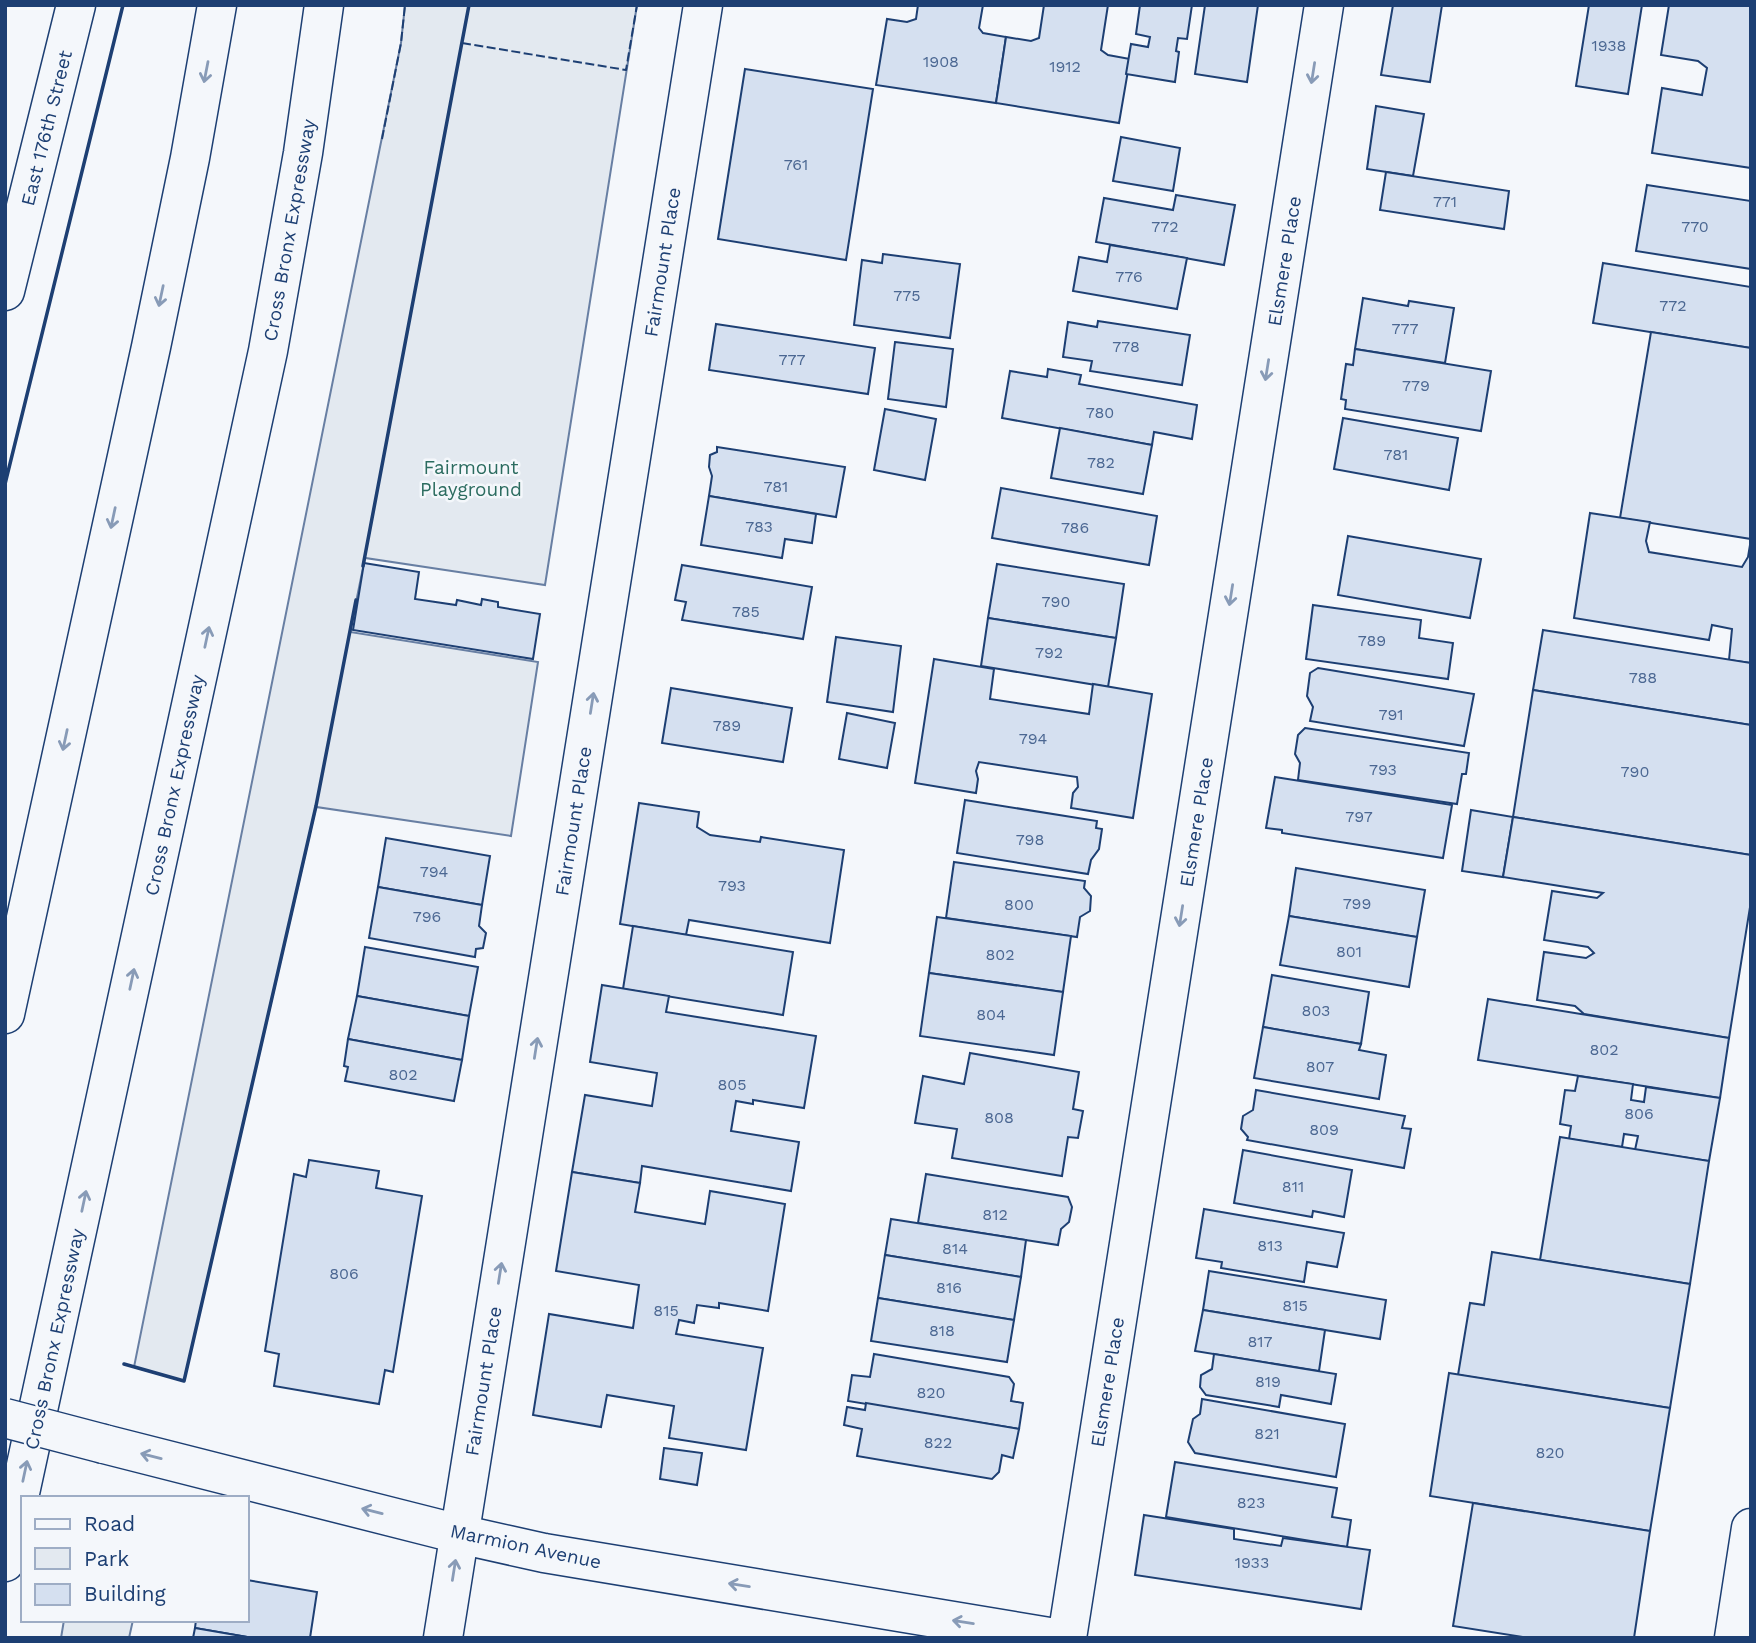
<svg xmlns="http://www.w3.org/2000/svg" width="1756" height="1643" viewBox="0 0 1756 1643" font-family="'Work Sans',sans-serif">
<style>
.green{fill:#e3e9f0;stroke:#687fa3;stroke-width:2}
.building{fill:#d5e0f0;stroke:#1d3f73;stroke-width:2}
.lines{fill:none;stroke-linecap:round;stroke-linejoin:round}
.street-casing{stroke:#1d3f73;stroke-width:41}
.secondary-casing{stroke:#1d3f73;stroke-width:41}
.highway-casing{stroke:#1d3f73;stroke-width:41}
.street{stroke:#f4f7fb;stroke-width:38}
.secondary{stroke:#f4f7fb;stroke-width:38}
.highway{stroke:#f4f7fb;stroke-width:38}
.street-bridge-casing{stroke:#1d3f73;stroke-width:41;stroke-linecap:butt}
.street-bridge{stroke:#f4f7fb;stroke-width:38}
.fence{stroke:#1d3f73;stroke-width:2;stroke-dasharray:9 3.5;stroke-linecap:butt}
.wall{stroke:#1d3f73;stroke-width:3.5}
.oneway{stroke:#889bb7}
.labels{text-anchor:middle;stroke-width:5;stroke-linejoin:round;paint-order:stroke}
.number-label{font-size:16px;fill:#4b6792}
.street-label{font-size:19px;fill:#1d3f73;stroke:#f4f7fb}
.park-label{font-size:19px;fill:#2c6c60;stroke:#f4f7fb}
</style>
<rect width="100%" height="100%" fill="#f4f7fb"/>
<!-- green -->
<g class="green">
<path d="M405,5H637L545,585L365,558L350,632L538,662L511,836L316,807L184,1381L134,1367L401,43Z"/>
<path d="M64,1620H133L129,1638H61Z"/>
</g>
<!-- building -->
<g class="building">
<path d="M918,5H983L979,28L983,33L1006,37L996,103L876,85L887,19L907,22L916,19Z"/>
<path d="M1044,5H1108L1101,50L1108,55L1130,59L1119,123L996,103L1006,37L1031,41L1039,38Z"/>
<path d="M1140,5H1192L1187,39L1178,38L1176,51L1179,52L1175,82L1126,74L1131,44L1148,47L1150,37L1136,34Z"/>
<path d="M1205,5H1258L1247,82L1195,74Z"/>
<path d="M1393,5H1442L1430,82L1381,75Z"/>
<path d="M1589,5H1642L1628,94L1576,86Z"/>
<path d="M1669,5H1751V168L1652,153L1662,88L1702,95L1707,68L1698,61L1661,55Z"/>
<path d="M745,69L873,89L846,260L718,239Z"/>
<path d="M1376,106L1424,114L1413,176L1367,169Z"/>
<path d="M1121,137L1180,148L1173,191L1113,181Z"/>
<path d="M1386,172L1509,191L1504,229L1380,210Z"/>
<path d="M1647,185L1751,201V269L1636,251Z"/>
<path d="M1176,195L1235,205L1224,265L1096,242L1104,198L1173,210Z"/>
<path d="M1110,245L1187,258L1177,309L1073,291L1079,257L1107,262Z"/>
<path d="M883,254L960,264L950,338L854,325L862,260L882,263Z"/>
<path d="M1603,263L1751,287V348L1593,323Z"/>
<path d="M1363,298L1408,306L1409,301L1454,308L1445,363L1355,349Z"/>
<path d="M1098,321L1190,335L1182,385L1090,371L1092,361L1063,357L1068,322L1097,327Z"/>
<path d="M716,324L875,348L868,394L709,370Z"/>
<path d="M1651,332L1751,348V539L1620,518Z"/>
<path d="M895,342L953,349L946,407L888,399Z"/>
<path d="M1355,349L1491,371L1481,431L1345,409L1346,400L1341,399L1346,364L1353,365Z"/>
<path d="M1048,369L1081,375L1079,384L1197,405L1192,439L1154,432L1152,445L1002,418L1010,371L1047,377Z"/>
<path d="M885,409L936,419L925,480L874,470Z"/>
<path d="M1343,418L1458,438L1449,490L1334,469Z"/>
<path d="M1060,428L1152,445L1143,494L1051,478Z"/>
<path d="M717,447L845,467L836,517L709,496L712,476L709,467L710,455L717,452Z"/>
<path d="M1001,488L1157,516L1149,565L992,538Z"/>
<path d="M709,496L816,514L812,543L785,539L782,558L701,545Z"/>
<path d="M1590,513L1650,522L1646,541L1649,552L1742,567L1748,557L1751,539V663L1729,660L1732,629L1712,625L1709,640L1574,618Z"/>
<path d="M1348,536L1481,559L1470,618L1338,595Z"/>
<path d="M364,563L419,572L415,599L456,605L457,600L481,605L482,599L498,602V607L540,614L533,659L353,630Z"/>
<path d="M997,564L1124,584L1116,638L988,618Z"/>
<path d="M682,565L812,587L803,639L682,620L686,602L675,600Z"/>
<path d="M1313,605L1421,620L1419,638L1453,643L1448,679L1306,659Z"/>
<path d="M988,618L1116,638L1108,687L981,666Z"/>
<path d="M1543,630L1751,663V725L1533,690Z"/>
<path d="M836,637L901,646L893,712L827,702Z"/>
<path d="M934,659L994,669L990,699L1089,714L1093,684L1152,694L1133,818L1071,808L1073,793L1078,787L1077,777L979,762L976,771L978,779L976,793L915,783Z"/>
<path d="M1318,668L1474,694L1464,746L1310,721L1313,707L1307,696L1310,673Z"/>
<path d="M671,688L792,708L783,762L662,743Z"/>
<path d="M1533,690L1751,725V855L1513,817Z"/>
<path d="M847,713L895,723L887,768L839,759Z"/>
<path d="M1305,728L1469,753L1466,774H1462L1457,804L1298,780L1300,763L1295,754L1298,735Z"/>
<path d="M1275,777L1452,805L1443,858L1282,833V830L1266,828Z"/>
<path d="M965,800L1097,821L1096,828L1102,829L1099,849L1091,860L1088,874L957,853Z"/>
<path d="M639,803L699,812L697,827L710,835L760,842L761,837L844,850L830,943L689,920L686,935L620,924Z"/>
<path d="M1471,810L1513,817L1503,877L1462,871Z"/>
<path d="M1513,817L1751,855V901L1729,1038L1584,1014L1575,1006L1537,1000L1544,952L1586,958L1594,953L1588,947L1544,940L1552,891L1597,898L1603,893L1503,877Z"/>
<path d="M386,838L490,856L482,905L378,887Z"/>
<path d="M954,862L1085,881L1084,888L1091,896L1090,911L1080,917L1077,937L946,918Z"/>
<path d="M1296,868L1425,890L1417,937L1289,916Z"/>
<path d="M378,887L482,905L479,926L486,933L483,948L476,949L475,957L369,938Z"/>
<path d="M1289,916L1417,937L1409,987L1280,965Z"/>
<path d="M937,917L1071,936L1063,992L929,973Z"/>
<path d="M633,926L793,952L783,1015L623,989Z"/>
<path d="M365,947L478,967L469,1016L357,996Z"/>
<path d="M929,973L1063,992L1054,1055L920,1036Z"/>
<path d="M1272,975L1369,992L1361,1044L1263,1027Z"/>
<path d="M602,985L669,996L666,1012L816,1036L804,1108L753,1100V1104L736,1101L731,1131L799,1142L791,1191L642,1166L640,1183L572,1172L585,1095L652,1106L657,1073L590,1062Z"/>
<path d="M357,996L469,1016L462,1060L348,1039Z"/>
<path d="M1488,999L1729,1038L1720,1098L1478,1060Z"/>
<path d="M1263,1027L1361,1044L1359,1050L1386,1055L1379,1099L1254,1078Z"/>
<path d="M348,1039L462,1060L454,1101L345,1081L348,1067L344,1066Z"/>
<path d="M970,1053L1079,1072L1073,1109L1083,1111L1078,1138L1068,1137L1062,1176L952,1158L957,1129L915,1123L923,1076L964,1084Z"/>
<path d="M1578,1076L1633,1084L1631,1100L1644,1102L1646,1087L1720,1098L1709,1161L1635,1150L1638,1136L1624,1134L1622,1147L1569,1139L1571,1126L1560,1124L1565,1090L1575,1091Z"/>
<path d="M1256,1090L1405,1116L1402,1128L1411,1129L1404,1168L1247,1140L1248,1137L1241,1129L1243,1116L1253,1110Z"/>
<path d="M1560,1137L1709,1161L1690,1284L1540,1260Z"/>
<path d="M1243,1150L1352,1170L1344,1217L1313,1211L1312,1217L1234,1203Z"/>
<path d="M309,1160L379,1171L376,1188L422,1196L393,1372L385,1370L379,1404L274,1386L279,1354L265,1351L294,1174L306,1177Z"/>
<path d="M572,1172L640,1183L635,1212L705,1224L710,1191L785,1204L768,1311L719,1303V1308L697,1305L694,1323L679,1320L676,1334L763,1348L746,1450L669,1438L674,1406L607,1395L601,1427L533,1415L549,1314L633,1328L639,1285L556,1271Z"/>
<path d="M926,1174L1068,1197L1072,1207L1069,1222L1061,1229L1058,1245L918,1223Z"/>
<path d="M1204,1209L1344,1233L1337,1267L1307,1262L1304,1282L1221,1268L1222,1262L1196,1258Z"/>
<path d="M891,1219L1026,1240L1021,1277L885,1255Z"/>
<path d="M1492,1252L1690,1284L1670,1408L1458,1375L1470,1303L1484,1305Z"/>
<path d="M885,1255L1021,1277L1014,1320L878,1298Z"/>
<path d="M1209,1271L1386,1300L1380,1339L1203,1310Z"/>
<path d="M878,1298L1014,1320L1007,1362L871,1341Z"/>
<path d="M1203,1310L1325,1330L1319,1371L1195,1351Z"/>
<path d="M874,1354L1009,1377L1014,1384L1011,1401L1023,1403L1019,1429L848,1401L852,1375L870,1377Z"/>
<path d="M1214,1354L1336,1374L1331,1404L1281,1395L1279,1407L1206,1395L1200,1387L1201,1375L1212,1369Z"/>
<path d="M1449,1373L1670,1408L1650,1531L1430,1496Z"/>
<path d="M1202,1399L1345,1424L1336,1477L1195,1453L1188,1442L1193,1419L1200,1414Z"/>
<path d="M866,1403L1019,1429L1013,1458L1002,1455L999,1472L992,1479L857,1456L862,1429L844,1425L847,1407L865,1410Z"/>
<path d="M664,1448L702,1453L697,1485L660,1479Z"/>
<path d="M1175,1462L1337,1488L1332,1517L1351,1520L1347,1547L1166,1517Z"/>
<path d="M1473,1503L1650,1531L1634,1638H1529L1453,1626Z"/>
<path d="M1144,1515L1234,1529V1539L1281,1546L1283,1538L1370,1550L1361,1609L1135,1575Z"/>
<path d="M247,1580L317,1592L310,1638H253L195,1628L196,1620H247Z"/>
<path d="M195,1628L253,1638H193Z"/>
</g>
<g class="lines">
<!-- street casing -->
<g class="street-casing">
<g id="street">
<path d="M5,291L76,5"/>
<path d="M104,1444L459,1534L544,1553L1055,1638"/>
<path d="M443,1638L703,5"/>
<path d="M1067,1638L1324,5"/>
</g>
</g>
<!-- secondary casing -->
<g class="secondary-casing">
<path id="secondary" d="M1734,1638L1751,1528"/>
</g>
<!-- highway casing -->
<g class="highway-casing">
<g id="highway">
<path d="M5,1014L151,347L190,158L217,5"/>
<path d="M5,1562L268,351L303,153L324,5"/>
</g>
</g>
<!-- street -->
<use href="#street" class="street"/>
<!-- secondary -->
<use href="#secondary" class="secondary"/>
<!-- highway -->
<use href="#highway" class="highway"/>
<!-- street-bridge casing -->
<g class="street-bridge-casing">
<path id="street-bridge" d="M5,1418L104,1444"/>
</g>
<!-- street-bridge -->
<use href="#street-bridge" class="street-bridge"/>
<!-- fence -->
<g class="fence">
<path d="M462,43L626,70L637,5"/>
<path d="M382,139L401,43L405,5"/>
</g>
<!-- wall -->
<g class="wall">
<path d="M5,484L123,5"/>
<path d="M363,566L469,5"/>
<path d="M124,1364L184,1381L316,806L356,600"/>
</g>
</g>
<!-- one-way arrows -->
<defs><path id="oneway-shaft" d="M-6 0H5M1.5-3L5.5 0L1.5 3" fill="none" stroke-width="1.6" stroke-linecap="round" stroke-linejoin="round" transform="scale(1.75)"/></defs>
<g class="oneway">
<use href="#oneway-shaft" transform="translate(206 72) rotate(101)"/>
<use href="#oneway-shaft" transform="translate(1313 73) rotate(99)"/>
<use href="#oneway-shaft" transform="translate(161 296) rotate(102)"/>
<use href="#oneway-shaft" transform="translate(1267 370) rotate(99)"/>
<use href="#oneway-shaft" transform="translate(113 518) rotate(102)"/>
<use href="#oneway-shaft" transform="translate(1231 595) rotate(99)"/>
<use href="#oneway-shaft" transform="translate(207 637) rotate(-78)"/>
<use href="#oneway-shaft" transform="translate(592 703) rotate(-81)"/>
<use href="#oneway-shaft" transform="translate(65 740) rotate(102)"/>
<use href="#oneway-shaft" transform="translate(1181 916) rotate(99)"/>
<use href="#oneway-shaft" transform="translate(132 979) rotate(-78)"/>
<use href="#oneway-shaft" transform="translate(536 1048) rotate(-81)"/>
<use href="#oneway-shaft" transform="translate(84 1201) rotate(-78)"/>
<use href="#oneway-shaft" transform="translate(500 1273) rotate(-81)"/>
<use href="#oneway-shaft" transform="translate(151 1456) rotate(-166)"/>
<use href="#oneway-shaft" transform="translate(25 1471) rotate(-78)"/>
<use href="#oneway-shaft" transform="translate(372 1511) rotate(-166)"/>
<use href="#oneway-shaft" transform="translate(454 1570) rotate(-81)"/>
<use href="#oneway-shaft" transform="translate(739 1585) rotate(-171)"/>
<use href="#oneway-shaft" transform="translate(963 1622) rotate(-171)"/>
</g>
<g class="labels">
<!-- number labels -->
<g class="number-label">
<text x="1609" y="51">1938</text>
<text x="941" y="67">1908</text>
<text x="1065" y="72">1912</text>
<text x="796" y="170">761</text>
<text x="1445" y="207">771</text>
<text x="1165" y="232">772</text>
<text x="1695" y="232">770</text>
<text x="1129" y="282">776</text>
<text x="907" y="301">775</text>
<text x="1673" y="311">772</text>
<text x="1405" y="334">777</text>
<text x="1126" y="352">778</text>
<text x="792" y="365">777</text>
<text x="1416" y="391">779</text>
<text x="1100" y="418">780</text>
<text x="1396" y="460">781</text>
<text x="1101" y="468">782</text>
<text x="776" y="492">781</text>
<text x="759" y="532">783</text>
<text x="1075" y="533">786</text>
<text x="1056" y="607">790</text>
<text x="746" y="617">785</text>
<text x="1372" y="646">789</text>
<text x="1049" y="658">792</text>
<text x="1643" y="683">788</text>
<text x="1391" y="720">791</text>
<text x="727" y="731">789</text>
<text x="1033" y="744">794</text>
<text x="1383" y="775">793</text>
<text x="1635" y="777">790</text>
<text x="1359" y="822">797</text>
<text x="1030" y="845">798</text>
<text x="434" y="877">794</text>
<text x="732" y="891">793</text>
<text x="1357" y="909">799</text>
<text x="1019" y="910">800</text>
<text x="427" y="922">796</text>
<text x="1349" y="957">801</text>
<text x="1000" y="960">802</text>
<text x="1316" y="1016">803</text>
<text x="991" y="1020">804</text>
<text x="1604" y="1055">802</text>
<text x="1320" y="1072">807</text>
<text x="403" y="1080">802</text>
<text x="732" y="1090">805</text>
<text x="1639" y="1119">806</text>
<text x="999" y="1123">808</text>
<text x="1324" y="1135">809</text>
<text x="1293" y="1192">811</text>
<text x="995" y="1220">812</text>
<text x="1270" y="1251">813</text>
<text x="955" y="1254">814</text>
<text x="344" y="1279">806</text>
<text x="949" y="1293">816</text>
<text x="1295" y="1311">815</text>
<text x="666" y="1316">815</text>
<text x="942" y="1336">818</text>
<text x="1260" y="1347">817</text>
<text x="1268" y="1387">819</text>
<text x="931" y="1398">820</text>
<text x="1267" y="1439">821</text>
<text x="938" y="1448">822</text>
<text x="1550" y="1458">820</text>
<text x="1251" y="1508">823</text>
<text x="1252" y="1568">1933</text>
</g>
<!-- street labels -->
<g class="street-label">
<text transform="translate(46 128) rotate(-76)" y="7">East 176th Street</text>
<text transform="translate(289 230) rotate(-80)" y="7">Cross Bronx Expressway</text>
<text transform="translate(1284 261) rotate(-81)" y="7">Elsmere Place</text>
<text transform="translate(662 262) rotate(-81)" y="7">Fairmount Place</text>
<text transform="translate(174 785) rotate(-78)" y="7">Cross Bronx Expressway</text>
<text transform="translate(573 821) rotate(-81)" y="7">Fairmount Place</text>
<text transform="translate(1196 822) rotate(-81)" y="7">Elsmere Place</text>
<text transform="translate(54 1339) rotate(-78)" y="7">Cross Bronx Expressway</text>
<text transform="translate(483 1381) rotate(-81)" y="7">Fairmount Place</text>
<text transform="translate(1107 1382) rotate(-81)" y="7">Elsmere Place</text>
<text transform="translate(526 1546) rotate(12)" y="7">Marmion Avenue</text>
</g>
<!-- park labels -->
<g class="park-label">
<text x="471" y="474">Fairmount<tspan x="471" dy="22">Playground</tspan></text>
</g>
</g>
<!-- border -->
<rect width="1756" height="1643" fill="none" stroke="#1d3f73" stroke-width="14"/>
<!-- legend -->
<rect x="21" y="1496" width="228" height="126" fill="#f4f7fb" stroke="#9eadc5" stroke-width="2"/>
<rect x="35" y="1519" width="35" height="10" fill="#f4f7fb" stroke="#9eadc5" stroke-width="2"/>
<text x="84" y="1531" font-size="21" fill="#1d3f73">Road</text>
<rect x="35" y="1548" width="35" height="21" fill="#e3e9f0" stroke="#9eadc5" stroke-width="2"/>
<text x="84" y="1566" font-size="21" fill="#1d3f73">Park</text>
<rect x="35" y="1584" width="35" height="21" fill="#d5e0f0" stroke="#9eadc5" stroke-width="2"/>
<text x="84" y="1601" font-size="21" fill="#1d3f73">Building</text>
</svg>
